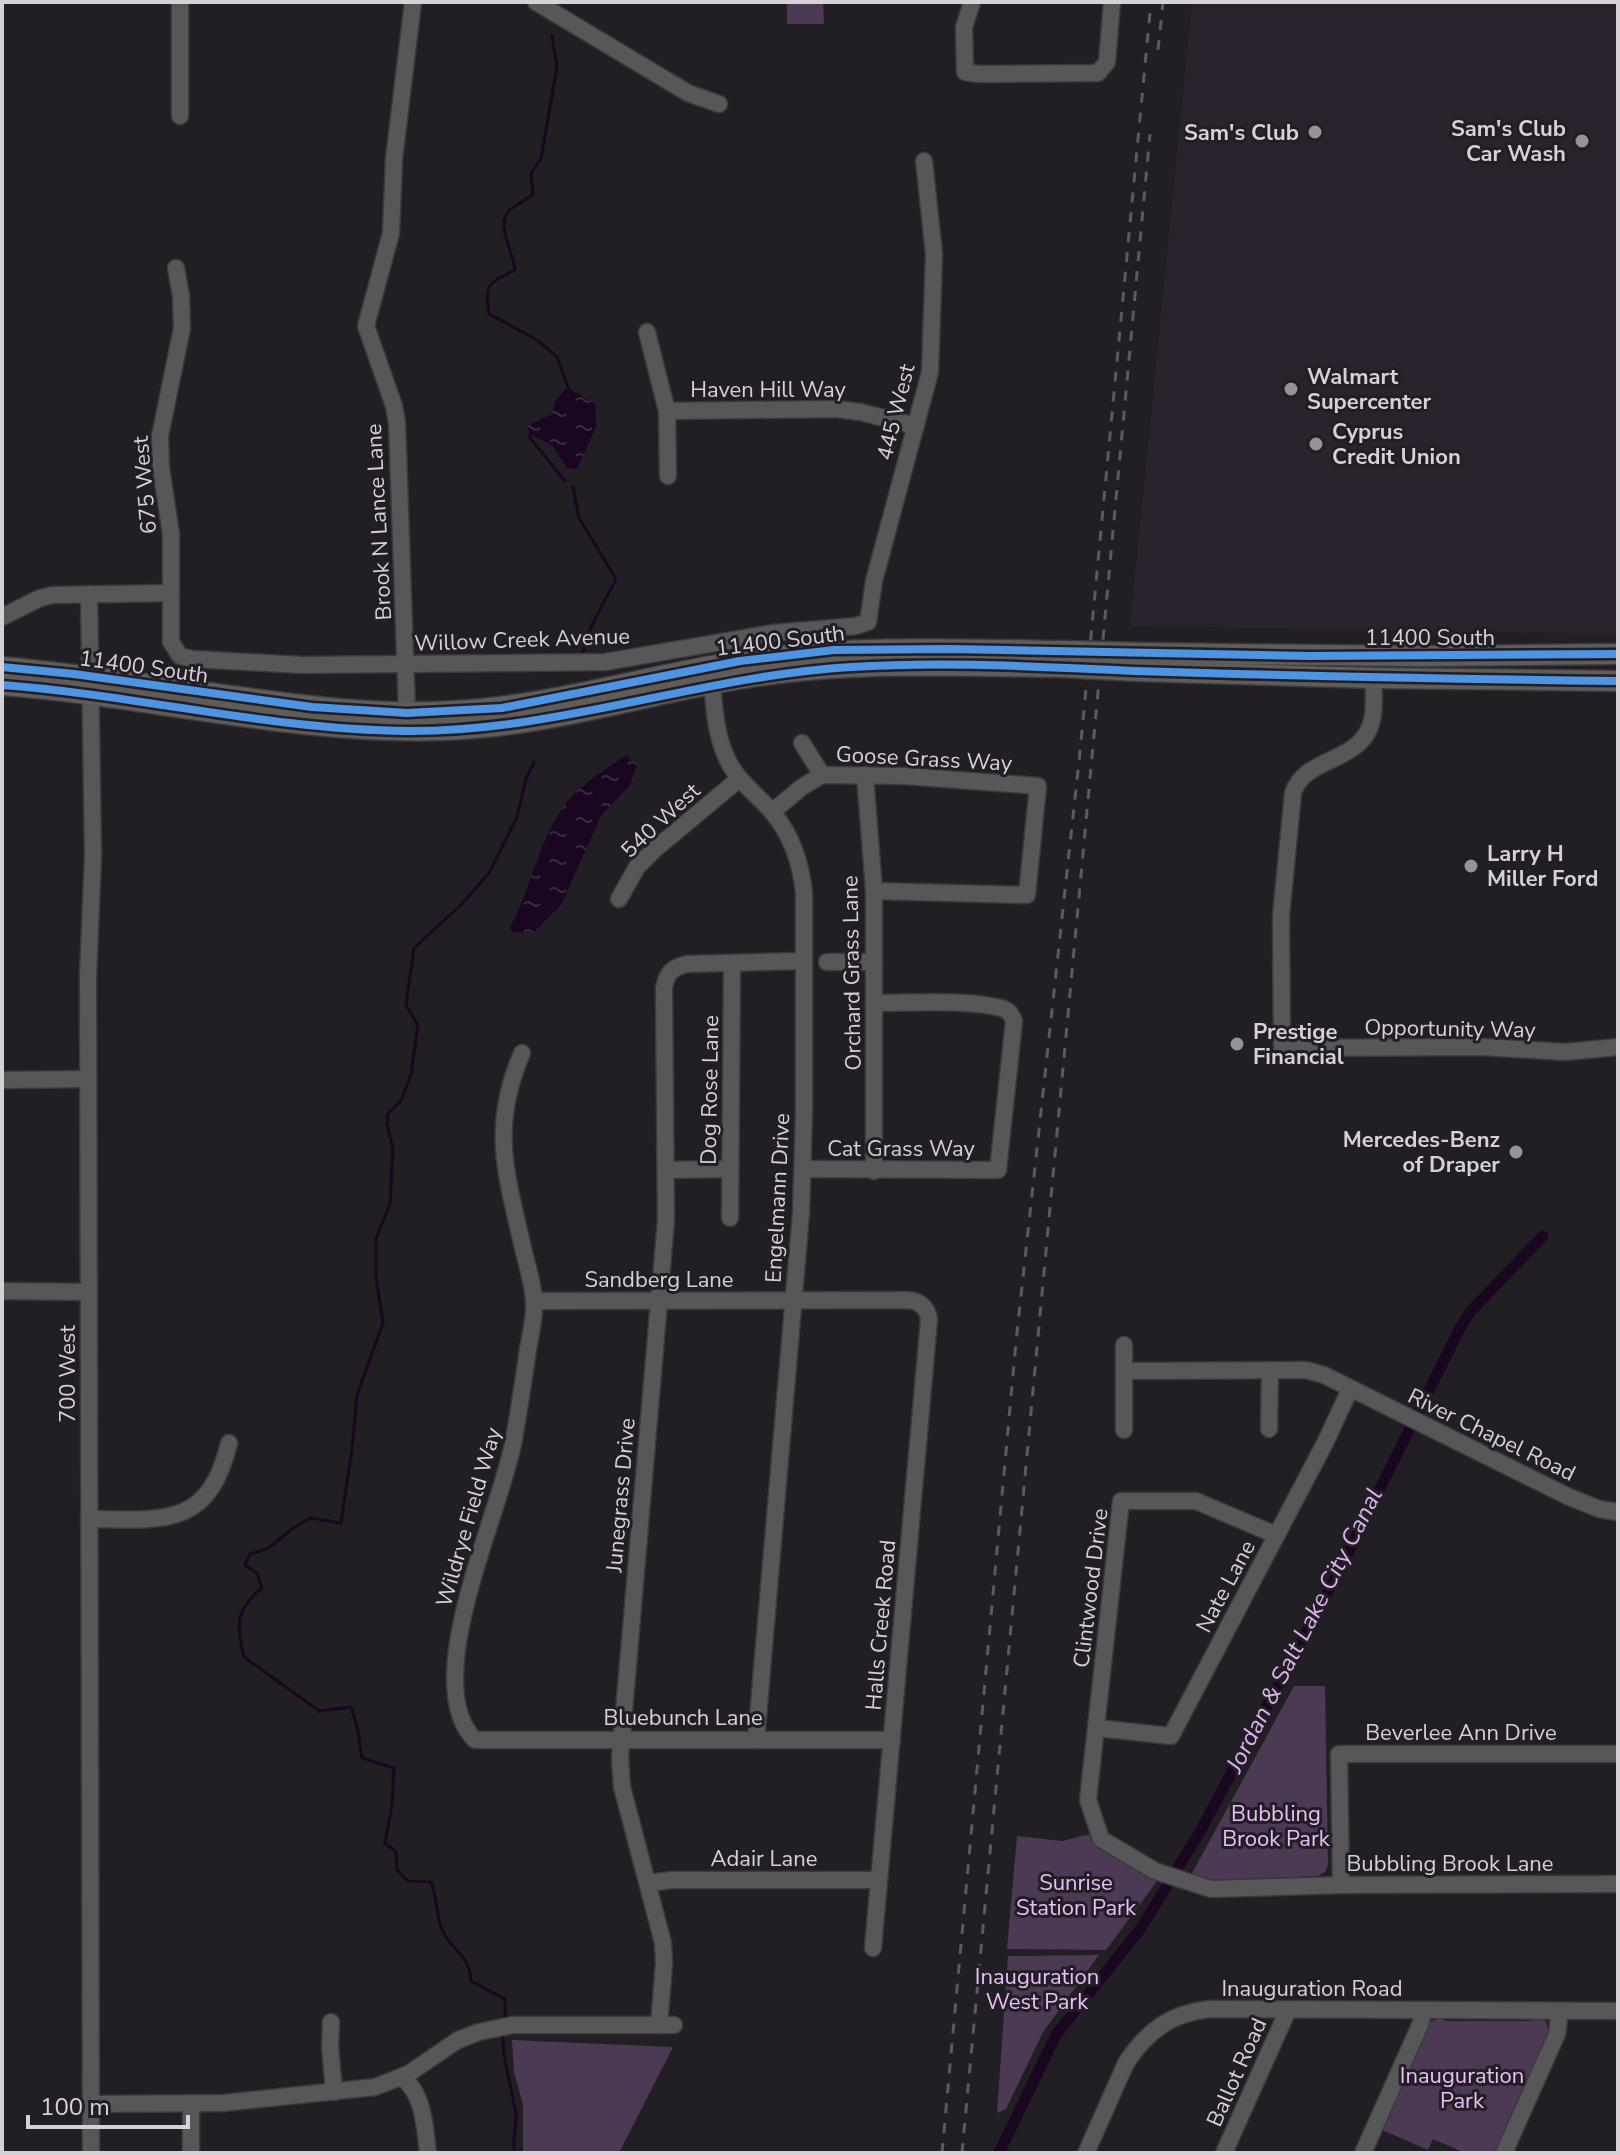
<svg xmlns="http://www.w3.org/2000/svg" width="1620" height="2155" viewBox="0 0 1620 2155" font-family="'Nunito Sans',sans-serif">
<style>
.built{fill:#2a222d}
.park{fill:#4c3953}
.water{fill:url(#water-ripples)}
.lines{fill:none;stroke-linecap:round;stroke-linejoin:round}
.stream{stroke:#1a0620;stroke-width:3}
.canal{stroke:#1a0620;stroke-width:11}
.minor-casing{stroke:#3b393d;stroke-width:19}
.major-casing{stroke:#3b393d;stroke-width:23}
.minor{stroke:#575658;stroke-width:16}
.major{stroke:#5f5d5a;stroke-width:20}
.rail{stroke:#5d5a5e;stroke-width:3;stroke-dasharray:10 10;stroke-linecap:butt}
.major-bridge-casing{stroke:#3b393d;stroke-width:23;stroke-linecap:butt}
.major-bridge{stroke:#5f5d5a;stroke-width:20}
.cycleway-casing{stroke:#231e25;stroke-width:13}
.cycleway{stroke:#4d94e3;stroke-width:8}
.poi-dot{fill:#969398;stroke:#231e25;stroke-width:3}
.labels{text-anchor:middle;stroke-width:6;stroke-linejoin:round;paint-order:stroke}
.poi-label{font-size:22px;font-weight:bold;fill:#d5d1d6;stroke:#231e25;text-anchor:start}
.street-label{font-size:22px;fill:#d5d1d6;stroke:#231e25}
.park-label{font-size:22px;fill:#ebbffb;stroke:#231e25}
.water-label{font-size:24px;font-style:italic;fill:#ddb2ed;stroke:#231e25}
</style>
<defs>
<pattern id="water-ripples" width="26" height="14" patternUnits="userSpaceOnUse" patternTransform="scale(2)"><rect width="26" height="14" fill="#1a0620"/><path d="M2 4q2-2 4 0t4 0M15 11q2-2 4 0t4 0" fill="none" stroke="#3a2940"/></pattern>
</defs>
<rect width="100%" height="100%" fill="#221f24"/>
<!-- built -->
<path class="built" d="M1192,2L1386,4V2H1618V634L1130,626Z"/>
<!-- park -->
<g class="park">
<path d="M787,2H823L824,24H787Z"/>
<path d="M1294,1686H1325L1328,1865L1325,1872L1318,1876L1218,1880L1190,1877Z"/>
<path d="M1090,1834L1101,1845L1160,1877L1106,1950L1007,1949L1017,1836L1062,1841Z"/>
<path d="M1099,1955L1043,2032L1006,2109L997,2113L1008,1956Z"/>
<path d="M1439,2018L1447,2021H1529L1533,2018L1546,2021L1549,2034L1495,2153H1465L1433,2139L1428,2150L1380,2129L1428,2023Z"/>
<path d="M512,2040L673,2047L619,2153H525L523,2151V2105L514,2072Z"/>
</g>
<!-- water -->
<g class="water">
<path d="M567,387L595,404L596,427L577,469L567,468L552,445L529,434L528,425L552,414L556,400Z"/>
<path d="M626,755L637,765L630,785L601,816L561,905L533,933L512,932L510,927C533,886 539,834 571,797C586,781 608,768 626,755Z"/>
</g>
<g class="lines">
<!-- stream -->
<g class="stream">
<path d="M552,36L557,66L541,159L531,173L533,194C526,200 518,204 511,209C494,222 513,251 515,270C489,283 484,283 489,314L537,340L557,357L569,390"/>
<path d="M530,434V438L565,481"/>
<path d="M573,487L579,518L616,579L591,627L583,653"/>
<path d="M505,2019V1999L471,1981C469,1954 455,1954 443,1932C436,1920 438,1898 431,1882L408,1881L397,1870L396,1852L385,1843L392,1805L394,1768L362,1758L357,1726L351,1707L319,1711L244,1657C236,1625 235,1610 262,1588L257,1573L245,1565L250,1554L267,1549L295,1527L311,1518L341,1523L352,1449L357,1395L383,1323L376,1278V1238L390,1204L393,1149L387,1125L388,1113L401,1101L411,1074L418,1025L406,1005L414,948L462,904L489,873L517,817L526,779L534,762"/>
<path d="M503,2035C502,2062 513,2089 516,2116C517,2128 511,2142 515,2153"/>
</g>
<!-- canal -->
<path class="canal" d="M999,2153L1056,2035L1141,1928L1201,1830L1340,1569L1459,1330L1470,1312L1543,1236"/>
<!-- minor casing -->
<g class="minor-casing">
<g id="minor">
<path d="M180,2V116"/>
<path d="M536,2L688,93L719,104"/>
<path d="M972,2L964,27L965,72L978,74L1098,73L1107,62L1112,2"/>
<path d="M176,268L181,296L182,328L160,436L161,468L171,534V642L180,656L193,659L302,665L605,662L773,633L856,626L868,622L874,581L930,372L934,254L924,161"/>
<path d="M647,332L667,411L668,476"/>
<path d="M667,411L836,409L860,412L916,426"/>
<path d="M89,594L93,856L88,976L91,2153"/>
<path d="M2,617L40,598L53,595L171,593"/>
<path d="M1374,678C1373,695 1376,714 1369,729C1354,763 1304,758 1293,793L1281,916L1282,1048L1483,1047L1565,1052L1618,1047"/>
<path d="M712,685C715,713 716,742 732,768C743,786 760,797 773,813C792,836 801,863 804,893V1112L801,1213L756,1740"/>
<path d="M407,713L397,423L394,406L366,326L391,233L394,159L413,2"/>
<path d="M802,743L822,775"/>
<path d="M865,775L874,891V1171"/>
<path d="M772,812L802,787L822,775L905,776L1038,786L1027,895L874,891"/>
<path d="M619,899L637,867L654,850L739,779"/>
<path d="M827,962H874"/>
<path d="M522,1053C490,1127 506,1173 523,1248C527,1265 533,1283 534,1301C535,1317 531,1333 528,1349C524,1379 519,1409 514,1439C502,1510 417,1683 475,1740H892"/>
<path d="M2,1080L88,1079"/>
<path d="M803,1169L998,1170L1014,1021C1011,1014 1009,1010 1001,1008C967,999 911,1003 874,1003"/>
<path d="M666,1170L730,1169"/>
<path d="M730,1218L732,963"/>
<path d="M2,1291L89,1292"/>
<path d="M534,1301L908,1300C920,1301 928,1308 929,1320L873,1948"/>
<path d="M1124,1345V1430"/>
<path d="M1124,1371L1306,1370L1324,1375L1567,1496L1599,1509L1618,1512"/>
<path d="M1269,1429L1270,1371"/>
<path d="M90,1519C163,1520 209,1528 229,1443"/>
<path d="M1276,1535L1196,1501H1121L1088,1800L1101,1839L1155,1871L1211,1889L1341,1885L1618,1884"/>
<path d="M1097,1728L1171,1736L1325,1443L1350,1389"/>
<path d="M648,1883L672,1880H879"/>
<path d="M1341,1885L1339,1754H1618"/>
<path d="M331,2022L330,2046L334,2092"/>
<path d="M659,2025L664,1963L663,1943L622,1787L620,1758L666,1220L664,988C667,973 671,968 687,964L804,961"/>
<path d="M401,2077C424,2092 425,2129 428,2153"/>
<path d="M91,2104L223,2103L375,2087L408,2074L458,2040L479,2032L513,2025H674"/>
<path d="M191,2153V2105"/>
<path d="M1086,2153L1126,2063C1147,2031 1171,2013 1210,2009L1618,2011"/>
<path d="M1224,2153L1288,2010"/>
<path d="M1363,2153L1420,2025L1424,2010"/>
<path d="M1504,2153L1557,2034L1560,2011"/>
</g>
</g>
<!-- major casing -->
<g class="major-casing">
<g id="major">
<path d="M1142,653L1420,656L1618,654"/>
<path d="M2,667C79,674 154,685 231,696C305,706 379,716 454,711C551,706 644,676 740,661C847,645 954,649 1061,651"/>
<path d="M1137,671L1374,678L1618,681"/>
<path d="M2,685C149,696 294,735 442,730C552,727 656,690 764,675C862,661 961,666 1061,667"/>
</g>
</g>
<!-- minor -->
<use href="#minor" class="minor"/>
<!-- major -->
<use href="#major" class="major"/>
<!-- rail -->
<g class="rail">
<path d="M1158,50L1163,2"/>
<path d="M942,2153L1016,1342L1080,752L1151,2"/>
<path d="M962,2153L1150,134"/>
</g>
<!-- major-bridge casing -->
<g class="major-bridge-casing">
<g id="major-bridge">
<path d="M1061,651L1142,653"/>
<path d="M1061,667L1137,671"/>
</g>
</g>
<!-- major-bridge -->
<use href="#major-bridge" class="major-bridge"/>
<!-- cycleway casing -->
<g class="cycleway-casing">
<g id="cycleway">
<path d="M2,667L74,674L312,707L407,713L502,708L740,661L834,650L948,649L1309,656L1618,654"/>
<path d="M2,685C137,695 271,730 407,731C558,732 701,676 851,667C946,661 1042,667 1136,671C1297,676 1457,679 1618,681"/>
</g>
</g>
<!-- cycleway -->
<use href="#cycleway" class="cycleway"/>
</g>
<!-- markers -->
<g class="poi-dot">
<circle cx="1315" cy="132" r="8"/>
<circle cx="1582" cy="141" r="8"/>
<circle cx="1291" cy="389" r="8"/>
<circle cx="1316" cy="444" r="8"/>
<circle cx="1471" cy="866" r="8"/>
<circle cx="1237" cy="1044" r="8"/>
<circle cx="1516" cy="1152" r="8"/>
</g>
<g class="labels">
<!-- poi labels -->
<g class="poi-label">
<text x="1566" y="136" text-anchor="end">Sam's Club<tspan x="1566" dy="25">Car Wash</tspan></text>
<text x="1299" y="140" text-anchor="end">Sam's Club</text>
<text x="1307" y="384">Walmart<tspan x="1307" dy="25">Supercenter</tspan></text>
<text x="1332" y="439">Cyprus<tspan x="1332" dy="25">Credit Union</tspan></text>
<text x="1487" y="861">Larry H<tspan x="1487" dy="25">Miller Ford</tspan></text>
<text x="1253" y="1039">Prestige<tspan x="1253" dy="25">Financial</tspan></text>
<text x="1500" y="1147" text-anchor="end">Mercedes-Benz<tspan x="1500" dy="25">of Draper</tspan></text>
</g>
<!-- street labels -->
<g class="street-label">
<text x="768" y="397">Haven Hill Way</text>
<text transform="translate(895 412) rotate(-76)" y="8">445 West</text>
<text transform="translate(144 485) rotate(-95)" y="8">675 West</text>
<text transform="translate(378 522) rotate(-93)" y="8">Brook N Lance Lane</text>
<text x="1430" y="645">11400 South</text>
<text transform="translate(522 639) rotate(-2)" y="8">Willow Creek Avenue</text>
<text transform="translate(780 640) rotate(-7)" y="8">11400 South</text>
<text transform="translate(144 666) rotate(8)" y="8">11400 South</text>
<text transform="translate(924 758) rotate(3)" y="8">Goose Grass Way</text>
<text transform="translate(660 820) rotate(-43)" y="8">540 West</text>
<text transform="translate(851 973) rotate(-91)" y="8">Orchard Grass Lane</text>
<text transform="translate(1450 1028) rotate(1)" y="8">Opportunity Way</text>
<text transform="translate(709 1090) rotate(-89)" y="8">Dog Rose Lane</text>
<text x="901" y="1156">Cat Grass Way</text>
<text transform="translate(777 1198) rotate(-87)" y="8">Engelmann Drive</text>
<text x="659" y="1287">Sandberg Lane</text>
<text transform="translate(67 1374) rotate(-90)" y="8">700 West</text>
<text transform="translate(1492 1434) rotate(26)" y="8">River Chapel Road</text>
<text transform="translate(620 1495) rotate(-85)" y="8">Junegrass Drive</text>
<text transform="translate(468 1517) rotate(-74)" y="8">Wildrye Field Way</text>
<text transform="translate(1225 1586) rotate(-62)" y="8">Nate Lane</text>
<text transform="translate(1090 1588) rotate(-83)" y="8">Clintwood Drive</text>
<text transform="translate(880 1625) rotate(-85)" y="8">Halls Creek Road</text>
<text x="683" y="1725">Bluebunch Lane</text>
<text x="1461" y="1740">Beverlee Ann Drive</text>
<text x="764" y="1866">Adair Lane</text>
<text x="1450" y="1871">Bubbling Brook Lane</text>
<text x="1312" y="1996">Inauguration Road</text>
<text transform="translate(1236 2072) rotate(-66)" y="8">Ballot Road</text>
</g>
<!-- park labels -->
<g class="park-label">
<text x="1276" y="1821">Bubbling<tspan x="1276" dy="25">Brook Park</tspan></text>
<text x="1076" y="1890">Sunrise<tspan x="1076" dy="25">Station Park</tspan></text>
<text x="1037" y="1984">Inauguration<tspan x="1037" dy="25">West Park</tspan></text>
<text x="1462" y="2083">Inauguration<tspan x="1462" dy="25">Park</tspan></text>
</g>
<!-- water labels -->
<g class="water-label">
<text transform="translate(1304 1630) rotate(-63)" y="8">Jordan &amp; Salt Lake City Canal</text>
</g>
</g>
<!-- border -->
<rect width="1620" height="2155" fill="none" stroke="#d5d1d6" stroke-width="8"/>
<!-- scale -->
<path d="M28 2115v12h160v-12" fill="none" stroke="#d5d1d6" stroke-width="4"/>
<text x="40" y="2115" font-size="24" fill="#d5d1d6" stroke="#231e25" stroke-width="6" paint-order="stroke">100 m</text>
</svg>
